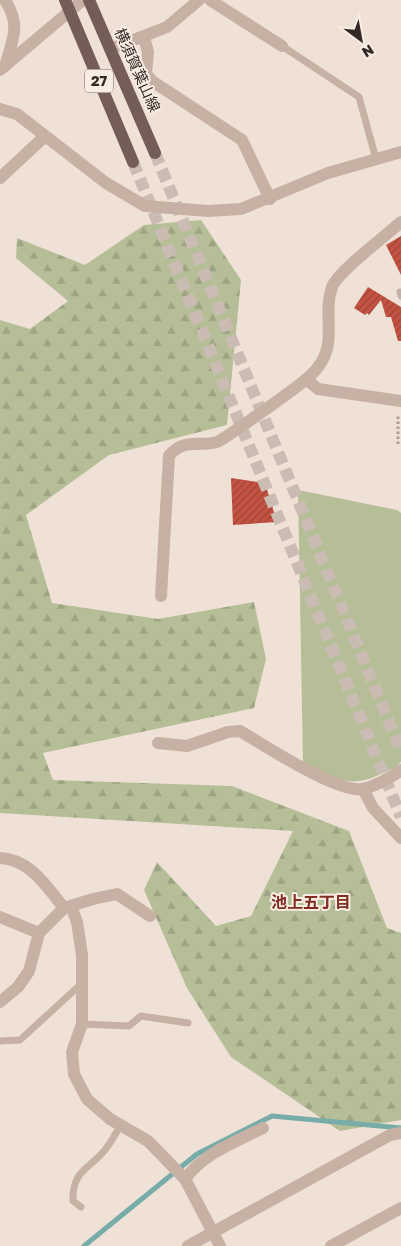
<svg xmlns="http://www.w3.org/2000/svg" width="401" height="1246" viewBox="0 0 401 1246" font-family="'Golos Text','Noto Sans JP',sans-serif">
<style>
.forest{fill:url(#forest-firs)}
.park{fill:#b6be98}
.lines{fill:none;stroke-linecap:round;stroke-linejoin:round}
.stream{stroke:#77aca8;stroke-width:5}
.building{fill:url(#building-hatch)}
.primary-tunnel{stroke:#cabcb3;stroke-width:12;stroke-dasharray:12 6;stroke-linecap:butt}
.path{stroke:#b39a8e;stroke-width:3;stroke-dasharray:2.5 2.5;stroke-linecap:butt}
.lane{stroke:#c7b0a4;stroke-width:7}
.street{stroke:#c7b0a4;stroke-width:12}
.primary{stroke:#755d57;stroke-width:12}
.labels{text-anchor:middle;stroke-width:4;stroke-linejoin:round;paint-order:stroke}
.shield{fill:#f8ece3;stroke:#6e635e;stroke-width:1}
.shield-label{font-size:14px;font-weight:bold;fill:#332825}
.street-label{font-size:15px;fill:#332825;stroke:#f8ece3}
.neighbourhood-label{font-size:16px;font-weight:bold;fill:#802c21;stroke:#f8ece3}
</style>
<defs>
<pattern id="forest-firs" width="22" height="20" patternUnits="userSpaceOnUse" patternTransform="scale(1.25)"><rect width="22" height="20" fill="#b6be98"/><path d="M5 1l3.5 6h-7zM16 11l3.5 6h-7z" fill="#9da383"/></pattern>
<pattern id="building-hatch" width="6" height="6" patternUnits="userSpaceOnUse" patternTransform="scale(1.25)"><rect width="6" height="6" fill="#c35242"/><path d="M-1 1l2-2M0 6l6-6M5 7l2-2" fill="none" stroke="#9f4437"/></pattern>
</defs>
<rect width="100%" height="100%" fill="#f0e1d7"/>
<!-- forest -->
<path class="forest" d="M201,220L241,280L227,425L109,455L26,515L52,603L158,619L254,602L266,659L254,708L43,753L53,780L232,786L349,831L387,928L401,933V1120L340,1131L231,1057L187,988L144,890L157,862L216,926L251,916L293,831L0,813V320L30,329L68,301L16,258L17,238L85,265L144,225Z"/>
<!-- park -->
<path class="park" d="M298,490L397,510L401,513V762C396,768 388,771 381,774C347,790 334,777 303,764Z"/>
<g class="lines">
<!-- stream -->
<path class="stream" d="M84,1246L197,1154L272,1116L401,1128"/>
</g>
<!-- building -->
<g class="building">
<path d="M401,236V275L386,245Z"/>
<path d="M368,287L401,307V341H398L391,317H386L381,300L369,315L367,313L365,315L354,308Z"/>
<path d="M231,478L265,483L277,522L233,525Z"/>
</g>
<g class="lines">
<!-- primary-tunnel -->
<g class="primary-tunnel">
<path d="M155,153L401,751"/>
<path d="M133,162L401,817"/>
</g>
<!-- path -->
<path class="path" d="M398,444V414"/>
<!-- lane -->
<g class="lane">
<path d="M282,46L359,97L376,159"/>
<path d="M400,292L401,296"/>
<path d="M82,1024L129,1026L141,1016L188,1023"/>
<path d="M0,1041L20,1040L80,985"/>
<path d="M81,1207L73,1201C72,1171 88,1170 104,1151C111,1143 116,1133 121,1124"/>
</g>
<!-- street -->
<g class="street">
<path d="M5,0C21,25 13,39 5,66"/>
<path d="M210,0L282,46"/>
<path d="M144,37L148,52L146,74L152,81L242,140L270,199"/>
<path d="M110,49L167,27L199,0"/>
<path d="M0,70L83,0"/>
<path d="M0,109L17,114L106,183L145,206L208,211L241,209L328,173L401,152"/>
<path d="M0,178L44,137"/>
<path d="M306,379L318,389L401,401"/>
<path d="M161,596L169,456C183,438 199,447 217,442C225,439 302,384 310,376C342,346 321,319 332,287C338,271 387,235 401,222"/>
<path d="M158,743L187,746L228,732L240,731C264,745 337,793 362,789C374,787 392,777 401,770"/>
<path d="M363,789L373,808L401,838"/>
<path d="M0,858C30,859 47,887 64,908L93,899L117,894L150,916"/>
<path d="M71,906L77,922L82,955V1024L72,1052L74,1074L87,1099L110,1119L148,1141L185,1179L220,1246"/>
<path d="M0,917L39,933"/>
<path d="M0,1002L18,987L29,971L39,933L64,908"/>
<path d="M185,1179C204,1153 235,1142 263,1128"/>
<path d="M188,1246L390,1135L401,1133"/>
<path d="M331,1246L401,1208"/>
</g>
<!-- primary -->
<g class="primary">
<path d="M65,0L133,162"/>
<path d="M89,0L155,153"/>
</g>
</g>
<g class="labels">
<!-- shield labels -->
<rect class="shield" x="85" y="69.5" width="28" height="23" rx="4"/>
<g class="shield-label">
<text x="99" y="86">27</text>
</g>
<!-- street labels -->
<g class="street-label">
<text transform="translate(137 70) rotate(66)" y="5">横須賀葉山線</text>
</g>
<!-- neighbourhood labels -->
<g class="neighbourhood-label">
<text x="311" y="908">池上五丁目</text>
</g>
</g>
<!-- north arrow -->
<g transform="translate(361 40) rotate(148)" stroke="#f8ece3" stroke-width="4" paint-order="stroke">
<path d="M0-4L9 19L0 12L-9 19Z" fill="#332825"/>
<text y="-8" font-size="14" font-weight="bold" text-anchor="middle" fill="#332825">N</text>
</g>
</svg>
